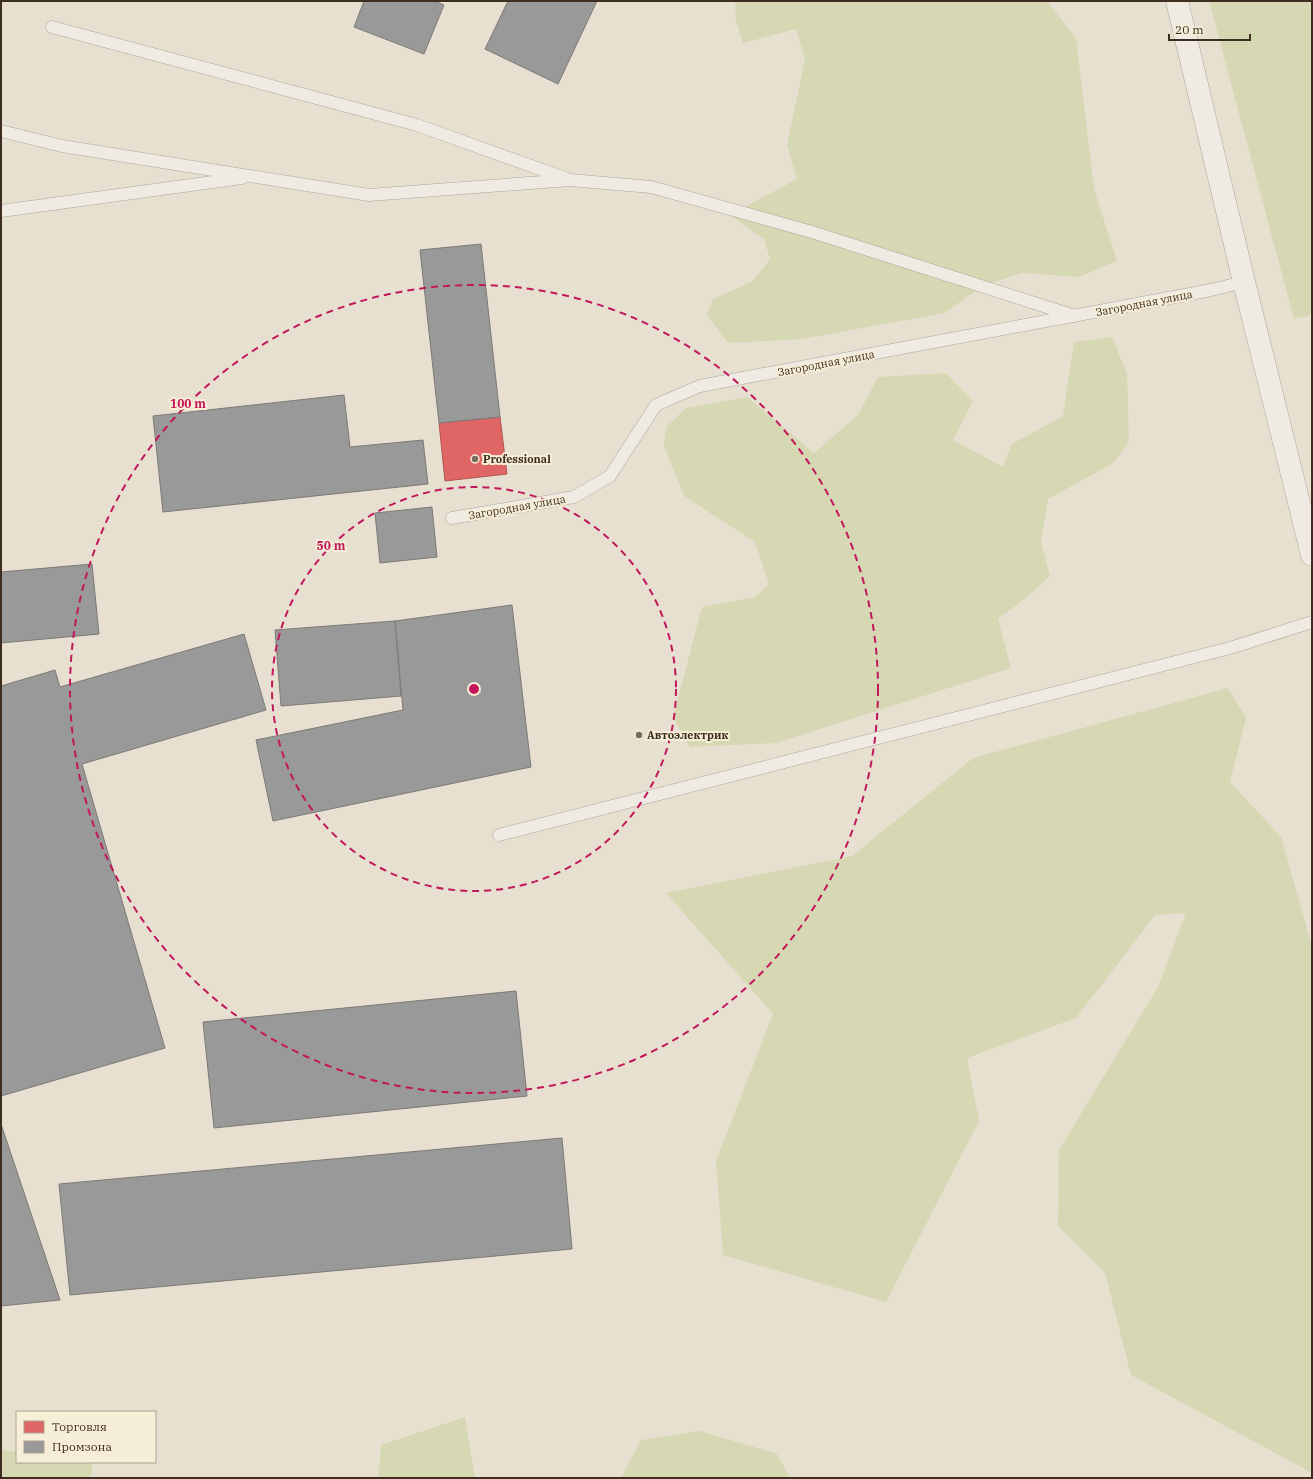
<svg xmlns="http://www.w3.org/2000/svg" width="1313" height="1479" viewBox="0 0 1313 1479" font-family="'IBM Plex Serif',serif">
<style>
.green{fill:#d6d7b3}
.shops{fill:#e06666;stroke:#af5551}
.industry{fill:#999;stroke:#7d7975}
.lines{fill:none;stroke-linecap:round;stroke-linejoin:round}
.service-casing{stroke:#ada599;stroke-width:13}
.minor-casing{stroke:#ada599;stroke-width:23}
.service{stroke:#efebe3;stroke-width:12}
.minor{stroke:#efebe3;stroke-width:22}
.ring{fill:none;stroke:#c2185b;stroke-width:2;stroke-dasharray:7 5}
.poi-dot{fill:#786c5e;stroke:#f7eed8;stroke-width:1.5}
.labels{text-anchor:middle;stroke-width:4;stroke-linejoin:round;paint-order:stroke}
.street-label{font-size:11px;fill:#3d2e20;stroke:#f7eed8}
.poi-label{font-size:11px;font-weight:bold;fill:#3d2e20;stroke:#f7eed8;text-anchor:start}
.centre{fill:#c2185b;stroke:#f7eed8;stroke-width:2}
.ring-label{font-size:12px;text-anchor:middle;font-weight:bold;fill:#c2185b;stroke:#f7eed8;stroke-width:4;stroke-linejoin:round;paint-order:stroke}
</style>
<rect width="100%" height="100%" fill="#e7e0d1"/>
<!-- green -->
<g class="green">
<path d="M735,1H1047L1076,38L1094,189L1117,261L1079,277L1022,273L982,286L945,313L802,339L728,343L707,315L713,299L753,281L770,259L764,239L730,215L797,179L787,145L805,59L796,29L743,43L736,21Z"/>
<path d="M1209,1H1312V313L1309,316L1294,319Z"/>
<path d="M1112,337L1127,374L1129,442L1112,464L1048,499L1041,542L1050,576L1026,598L998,619L1011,668L776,743L690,747L673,718L702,607L755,597L769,584L755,542L684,496L664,446L666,427L686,408L747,397L814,453L858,415L878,377L946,373L973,401L953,440L1003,467L1012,444L1063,416L1074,342Z"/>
<path d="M1228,688L1246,718L1230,782L1281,837L1312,946V1473L1131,1375L1105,1273L1058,1226L1059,1150L1158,987L1186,913L1155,915L1076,1018L967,1058L979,1121L886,1302L723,1255L716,1161L773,1014L666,893L852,856L973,758Z"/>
<path d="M465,1417L475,1478H378L381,1445Z"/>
<path d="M700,1431L777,1454L790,1478H621L641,1440Z"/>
<path d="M1,1450L17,1452V1462H93L91,1478H1Z"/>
</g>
<!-- shops -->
<path class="shops" d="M500,417L507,474L445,481L439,423Z"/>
<!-- industry -->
<g class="industry">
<path d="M364,1H434L444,5L424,54L354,27Z"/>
<path d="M508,1H597L558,84L485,49Z"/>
<path d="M481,244L500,417L439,423L420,250Z"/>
<path d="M344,395L350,447L423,440L428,484L163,512L153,416Z"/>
<path d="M432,507L437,557L380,563L375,513Z"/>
<path d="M92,564L99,634L1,643V572Z"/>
<path d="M512,605L531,767L273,821L256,740L403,710L395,621Z"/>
<path d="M395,621L401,696L281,706L275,630Z"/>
<path d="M244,634L266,710L82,764L165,1048L1,1096V686L55,670L60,687Z"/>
<path d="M516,991L527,1096L214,1128L203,1022Z"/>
<path d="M1,1124L60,1300L1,1306Z"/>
<path d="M562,1138L572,1249L70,1295L59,1184Z"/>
</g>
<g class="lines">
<!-- service casing -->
<g class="service-casing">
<g id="service">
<path d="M52,27L417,125L565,178"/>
<path d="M1,131L62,146L369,195L570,180L651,187L812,232L1075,316"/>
<path d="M1,211L242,178"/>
<path d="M452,518L574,497L610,476L656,405L700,386L1211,290L1244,282"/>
<path d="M499,835L1230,648L1312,622"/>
</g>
</g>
<!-- minor casing -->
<g class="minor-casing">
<path id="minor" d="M1177,1L1244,282L1312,555"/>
</g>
<!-- service -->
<use href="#service" class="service"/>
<!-- minor -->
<use href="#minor" class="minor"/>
</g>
<!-- distance rings -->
<g class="ring">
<circle cx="474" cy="689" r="202"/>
<circle cx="474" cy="689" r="404"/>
</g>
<!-- markers -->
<g class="poi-dot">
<circle cx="475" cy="459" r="4"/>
<circle cx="639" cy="735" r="4"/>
</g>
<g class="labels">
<!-- street labels -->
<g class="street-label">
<text transform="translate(1144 303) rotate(-11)" y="4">Загородная улица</text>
<text transform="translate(826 363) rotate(-11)" y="4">Загородная улица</text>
<text transform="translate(517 507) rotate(-10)" y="4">Загородная улица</text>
</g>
<!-- poi labels -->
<g class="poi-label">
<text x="483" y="463">Professional</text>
<text x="647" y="739">Автоэлектрик</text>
</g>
</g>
<circle cx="474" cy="689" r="6" class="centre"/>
<g class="ring-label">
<text x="188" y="408">100 m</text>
<text x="331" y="550">50 m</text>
</g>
<!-- border -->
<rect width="1313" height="1479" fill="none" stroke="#3d2e20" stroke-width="4"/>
<!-- legend -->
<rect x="16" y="1411" width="140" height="52" fill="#f7eed8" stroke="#ada18e"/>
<rect x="24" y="1421" width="20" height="12" fill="#e06666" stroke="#ada18e"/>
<text x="52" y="1431" font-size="12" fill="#3d2e20">Торговля</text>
<rect x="24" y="1441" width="20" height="12" fill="#999999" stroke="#ada18e"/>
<text x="52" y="1451" font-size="12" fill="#3d2e20">Промзона</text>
<!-- scale -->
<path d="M1169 34v6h81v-6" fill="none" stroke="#3d2e20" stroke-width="2"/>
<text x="1175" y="34" font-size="12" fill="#3d2e20" stroke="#f7eed8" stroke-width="3" paint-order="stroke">20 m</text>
</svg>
